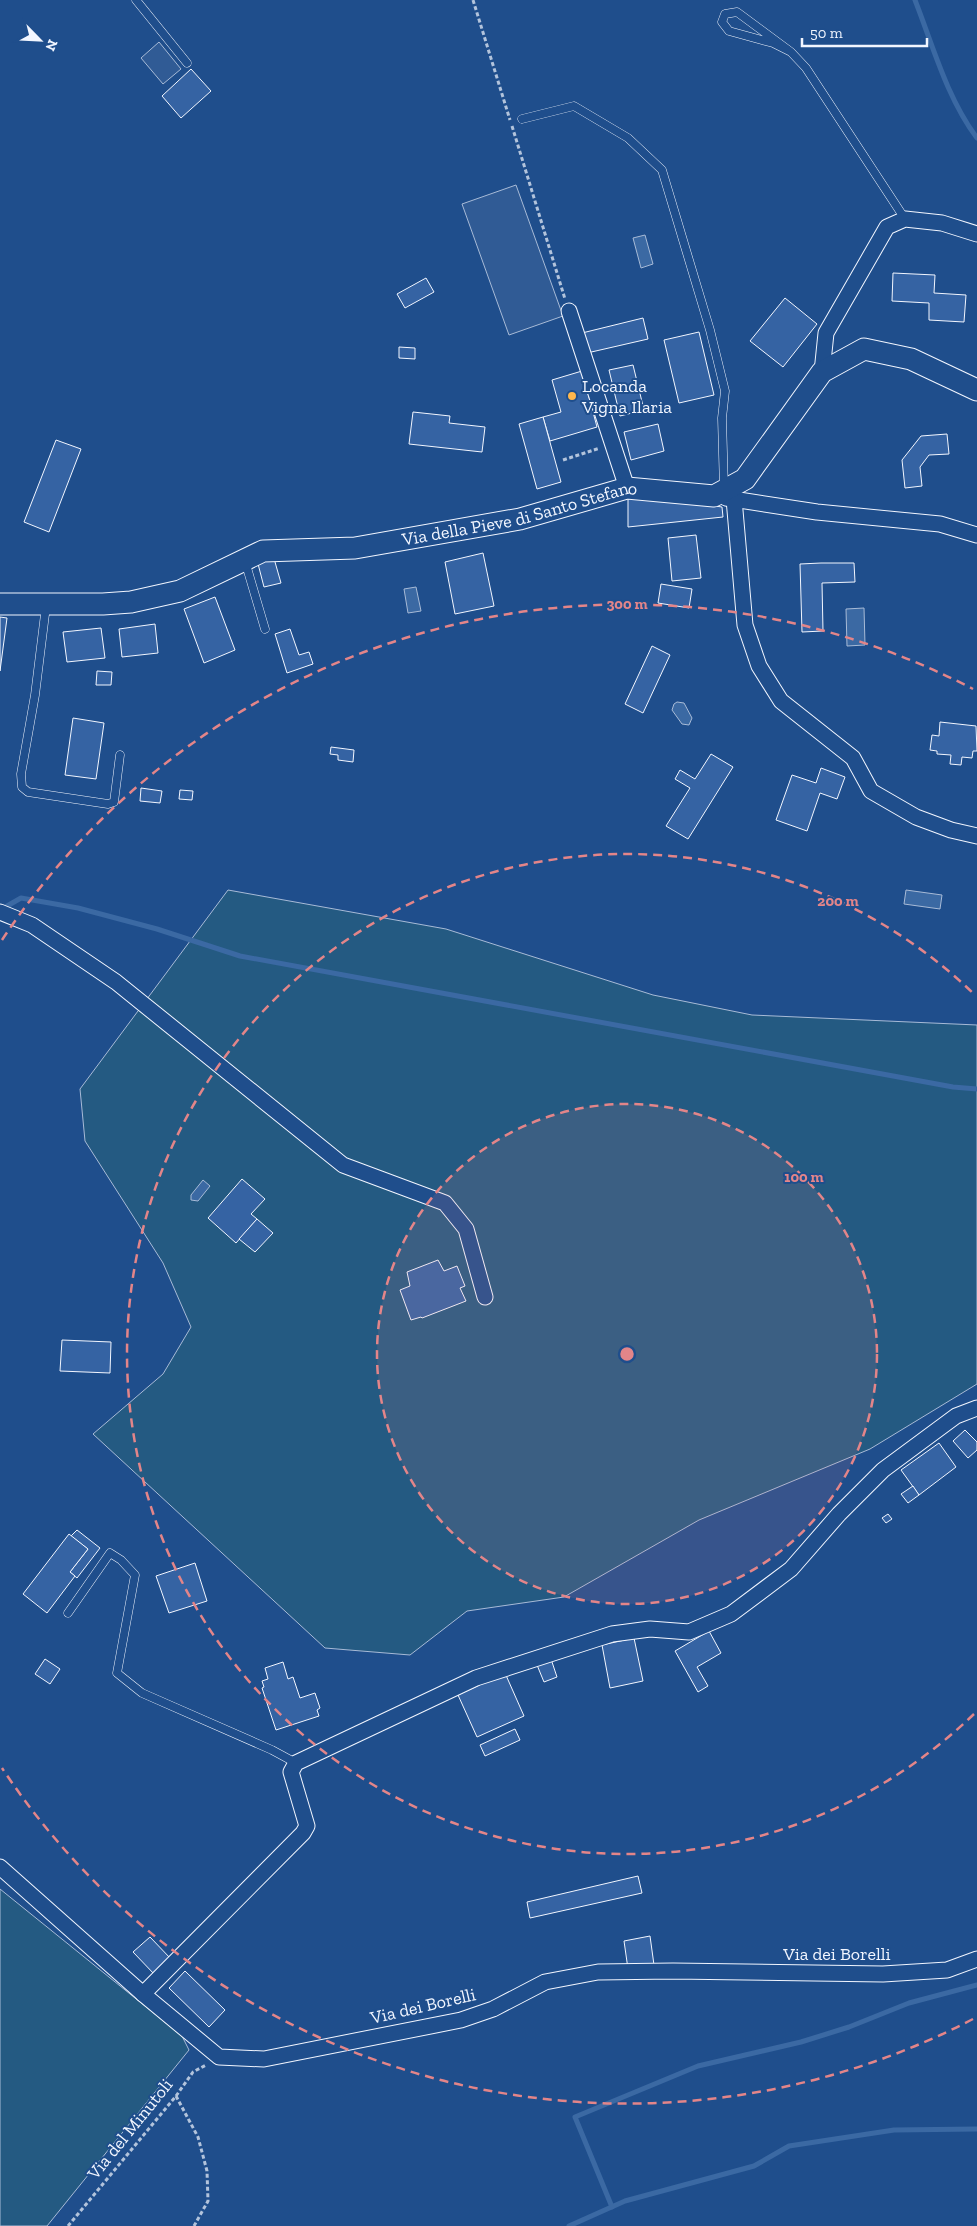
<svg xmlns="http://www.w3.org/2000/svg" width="977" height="2226" viewBox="0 0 977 2226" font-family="'Zilla Slab',serif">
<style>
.green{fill:#245a82;stroke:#a8bbd7}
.parking{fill:#305b95;stroke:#a8bbd7}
.water{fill:#3b69a3;stroke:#a8bbd7}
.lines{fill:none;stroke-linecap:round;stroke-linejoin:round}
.stream{stroke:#3b69a3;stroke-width:5}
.building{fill:#3563a3;stroke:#f2f6ff}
.lane-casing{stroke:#f2f6ff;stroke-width:9}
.street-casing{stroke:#f2f6ff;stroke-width:17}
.secondary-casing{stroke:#f2f6ff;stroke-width:23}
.path{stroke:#b3c4dc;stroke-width:3;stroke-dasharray:4 2.5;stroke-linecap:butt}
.lane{stroke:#1f4e8c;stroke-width:8}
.street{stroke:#1f4e8c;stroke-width:15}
.secondary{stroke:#1f4e8c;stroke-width:21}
.ring{fill:none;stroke:#e38589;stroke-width:2.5;stroke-dasharray:9 6}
.poi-dot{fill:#ffb74d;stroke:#1f4e8c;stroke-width:2}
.labels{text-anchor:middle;stroke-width:4;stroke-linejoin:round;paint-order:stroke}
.poi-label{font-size:18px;fill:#f2f6ff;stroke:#1f4e8c;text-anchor:start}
.street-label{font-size:18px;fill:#f2f6ff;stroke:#1f4e8c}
.centre{fill:#e38589;stroke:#1f4e8c;stroke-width:2.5}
.ring-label{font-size:15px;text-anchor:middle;font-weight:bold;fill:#e38589;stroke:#1f4e8c;stroke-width:4;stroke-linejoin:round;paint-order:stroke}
</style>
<rect width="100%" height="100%" fill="#1f4e8c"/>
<!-- green -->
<g class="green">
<path d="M228,890L446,929L653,995L752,1015L977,1025V1384L870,1449L699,1520L564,1597L467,1611L410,1655L325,1648L93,1434L163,1374L191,1327L163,1263L85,1141L80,1089Z"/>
<path d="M0,1889L182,2036L189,2050L47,2226H0Z"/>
</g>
<!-- parking -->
<g class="parking">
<path d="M159,42L181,69L163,84L141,58Z"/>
<path d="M516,185L563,316L509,335L462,204Z"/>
</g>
<!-- water -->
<g class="water">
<path d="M645,235L653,264L641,268L633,238Z"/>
<path d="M416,587L421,611L408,613L404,589Z"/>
<path d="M864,608L865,645L847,646L846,609Z"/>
<path d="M677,702L684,703L692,718L689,725L682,724L672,710L674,704Z"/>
<path d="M906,890L942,895L940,909L904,904Z"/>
<path d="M203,1180L210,1186L198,1201L191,1200V1195Z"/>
</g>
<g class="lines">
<!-- stream -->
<g class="stream">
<path d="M915,0C933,46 947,98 977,138"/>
<path d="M7,906L21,898L78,908L157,929L240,956L953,1087L977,1089"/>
<path d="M612,2207L575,2117L698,2066L801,2042L849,2027L909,2003L977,1985"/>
<path d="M569,2226L625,2201L754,2166L789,2146L894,2130L977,2129"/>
</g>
</g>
<!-- building -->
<g class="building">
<path d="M191,69L211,91L181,118L162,96Z"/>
<path d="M893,273L935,275L934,293L966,295L964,322L929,320V303L892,301Z"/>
<path d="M426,278L434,292L405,308L397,294Z"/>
<path d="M785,298L817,324L783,367L750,341Z"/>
<path d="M643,318L648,339L587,353L582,333Z"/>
<path d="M699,332L714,395L679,403L664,340Z"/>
<path d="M399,347L415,348V359L399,358Z"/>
<path d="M633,365L644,410L620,416L609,370Z"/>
<path d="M582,371L597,427L550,441L543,417L561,412L552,380Z"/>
<path d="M413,412L450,416L449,423L485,427L482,452L409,444Z"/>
<path d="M543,417L561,482L537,489L519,424Z"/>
<path d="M658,424L664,451L631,460L624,432Z"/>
<path d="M947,434L949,454L929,455L920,467L922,486L905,488L902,460L921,436Z"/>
<path d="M56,440L81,449L49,532L24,522Z"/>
<path d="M628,497L695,503L722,507L723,517L628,527Z"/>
<path d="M696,535L701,578L672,581L668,538Z"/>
<path d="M483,553L494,606L455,614L445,562Z"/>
<path d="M273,555L281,583L264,587L257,560Z"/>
<path d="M821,563H854L855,582L822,583L823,631L802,632L800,564Z"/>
<path d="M661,584L692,589L689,608L658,603Z"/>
<path d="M215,597L235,650L204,663L184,609Z"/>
<path d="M0,617L7,618L0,671Z"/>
<path d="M155,624L158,653L122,657L119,629Z"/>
<path d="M101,628L105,658L67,662L63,632Z"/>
<path d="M290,629L299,655L309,652L313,664L287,673L275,634Z"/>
<path d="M652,646L670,655L643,713L625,704Z"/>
<path d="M97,671L112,672L111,685H96Z"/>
<path d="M73,718L104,723L96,779L65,775Z"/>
<path d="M940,722L976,726L977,751H973L972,758L962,757L961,765L950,764L951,755L937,754V751L930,750L932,735L939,736Z"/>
<path d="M331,747L354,750L353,762L338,760V755L330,754Z"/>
<path d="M711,754L733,767L688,839L666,826L690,788L675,779L680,770L695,779Z"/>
<path d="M821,768L845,777L837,799L820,793L807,831L776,820L792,775L816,783Z"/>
<path d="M141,788L162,791L160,803L140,801Z"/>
<path d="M180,790L193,791L192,800L179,799Z"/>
<path d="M242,1179L265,1199L251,1214L257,1219L236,1243L208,1218Z"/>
<path d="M257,1219L273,1233L255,1252L239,1239Z"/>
<path d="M438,1260L444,1271L457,1266L465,1286L460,1288L466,1301L422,1318L421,1317L411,1320L400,1290L410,1286L407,1272Z"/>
<path d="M62,1340L111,1342L110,1373L60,1371Z"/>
<path d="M965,1430L977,1442V1450L968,1458L953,1441Z"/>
<path d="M939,1443L956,1467L919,1495L901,1470Z"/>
<path d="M913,1486L919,1495L908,1503L901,1494Z"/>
<path d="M888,1514L892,1519L886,1523L882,1518Z"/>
<path d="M77,1530L100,1548L77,1578L70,1572L88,1549L71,1536Z"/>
<path d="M69,1534L88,1549L70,1572L75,1576L47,1613L23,1594Z"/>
<path d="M195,1563L207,1601L169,1613L156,1576Z"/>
<path d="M709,1631L721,1653L697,1667L708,1686L698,1692L675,1651Z"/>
<path d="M634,1638L643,1681L610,1688L602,1645Z"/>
<path d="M45,1659L60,1669L50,1684L35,1674Z"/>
<path d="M551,1659L557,1677L544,1682L537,1665Z"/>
<path d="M283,1662L288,1679L293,1677L300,1698L315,1693L320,1708L317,1710L319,1716L276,1730L262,1688L264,1687L262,1681L268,1679L265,1668Z"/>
<path d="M505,1673L524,1716L477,1737L458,1695Z"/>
<path d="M515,1729L520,1740L485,1756L480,1745Z"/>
<path d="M638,1876L642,1893L530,1918L527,1902Z"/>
<path d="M650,1936L654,1965L628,1969L624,1941Z"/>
<path d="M150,1937L171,1959L155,1975L133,1952Z"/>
<path d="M185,1971L225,2010L209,2027L169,1988Z"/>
</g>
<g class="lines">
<!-- lane casing -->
<g class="lane-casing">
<g id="lane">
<path d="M136,0L187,63"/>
<path d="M791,52L737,12L725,14L722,22L729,31L773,43L791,52L806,68L905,219"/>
<path d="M522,119L574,106L628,138L662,170L710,330L725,391L722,418L724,489"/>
<path d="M245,561L265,629"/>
<path d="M46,606L35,695L21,774L22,787L28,792L108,804L114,802L120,755"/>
<path d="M68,1613L110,1553L121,1560L135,1575L117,1673L142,1693L272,1750L296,1763"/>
</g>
</g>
<!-- street casing -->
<g class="street-casing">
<g id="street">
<path d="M569,311L627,488"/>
<path d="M822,372L826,333L887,227L905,219L942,223L977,234"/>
<path d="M726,498L817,512L940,524L977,535"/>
<path d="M734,499L745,625L759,666L781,701L853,758L871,791L916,817L951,830L977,836"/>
<path d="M0,912L32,925L116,982L343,1165L445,1203L466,1229L485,1297"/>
<path d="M0,1867L143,1994L219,2057L264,2059L461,2020L493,2009L545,1982L598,1972L673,1971L883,1974L947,1970L977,1959"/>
<path d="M143,1994L303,1833L307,1826L291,1772L296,1763L476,1678L612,1634L650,1629L689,1632L731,1614L791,1569L839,1514L883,1470L956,1416L977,1408"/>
</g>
</g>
<!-- secondary casing -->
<g class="secondary-casing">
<g id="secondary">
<path id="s1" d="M0,604H103L131,602L180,591L263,551L355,548L520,519L627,488L714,496L745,479L822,372L864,349L911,359L977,390"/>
</g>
</g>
<!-- path -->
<g class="path">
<path d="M473,0L510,120"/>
<path d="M512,126L565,299"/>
<path d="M563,460L600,448"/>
<path d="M176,2096L198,2137L207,2171L208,2201L194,2226"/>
<path d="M68,2226L176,2096L193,2072L206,2065"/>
</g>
<!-- lane -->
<use href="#lane" class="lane"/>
<!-- street -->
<use href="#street" class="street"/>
<!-- secondary -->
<use href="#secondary" class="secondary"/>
</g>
<!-- distance rings -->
<circle cx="627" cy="1354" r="250" fill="#e38589" fill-opacity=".12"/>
<g class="ring">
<circle cx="627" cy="1354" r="250"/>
<path d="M974 1714A500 500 0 1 1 974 994"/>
<path d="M973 2019A750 750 0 0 1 2 1768M2 940A750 750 0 0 1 973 689"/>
</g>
<!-- markers -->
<circle class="poi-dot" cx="572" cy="396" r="5"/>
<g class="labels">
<!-- poi labels -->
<g class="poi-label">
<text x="582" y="392">Locanda<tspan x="582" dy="21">Vigna Ilaria</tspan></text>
</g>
<!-- street labels -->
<g class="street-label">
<text dy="6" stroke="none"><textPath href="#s1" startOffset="534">Via della Pieve di Santo Stefano</textPath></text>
<text x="837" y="1960">Via dei Borelli</text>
<text transform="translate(423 2006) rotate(-13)" y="6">Via dei Borelli</text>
<text transform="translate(130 2129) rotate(-51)" y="6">Via del Minutoli</text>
</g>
</g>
<circle cx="627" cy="1354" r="8" class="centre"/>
<g class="ring-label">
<text x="627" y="609">300 m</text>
<text x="838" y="906">200 m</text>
<text x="804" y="1182">100 m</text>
</g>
<!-- north arrow -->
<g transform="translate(40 40) rotate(114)" stroke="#1f4e8c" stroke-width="4" paint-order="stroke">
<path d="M0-4L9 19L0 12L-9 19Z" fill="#f2f6ff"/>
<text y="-8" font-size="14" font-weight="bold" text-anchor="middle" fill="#f2f6ff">N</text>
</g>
<!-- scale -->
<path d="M802 38v8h125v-8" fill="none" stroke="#f2f6ff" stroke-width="2.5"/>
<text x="810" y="38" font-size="15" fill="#f2f6ff" stroke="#1f4e8c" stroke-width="4" paint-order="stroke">50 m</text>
</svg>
